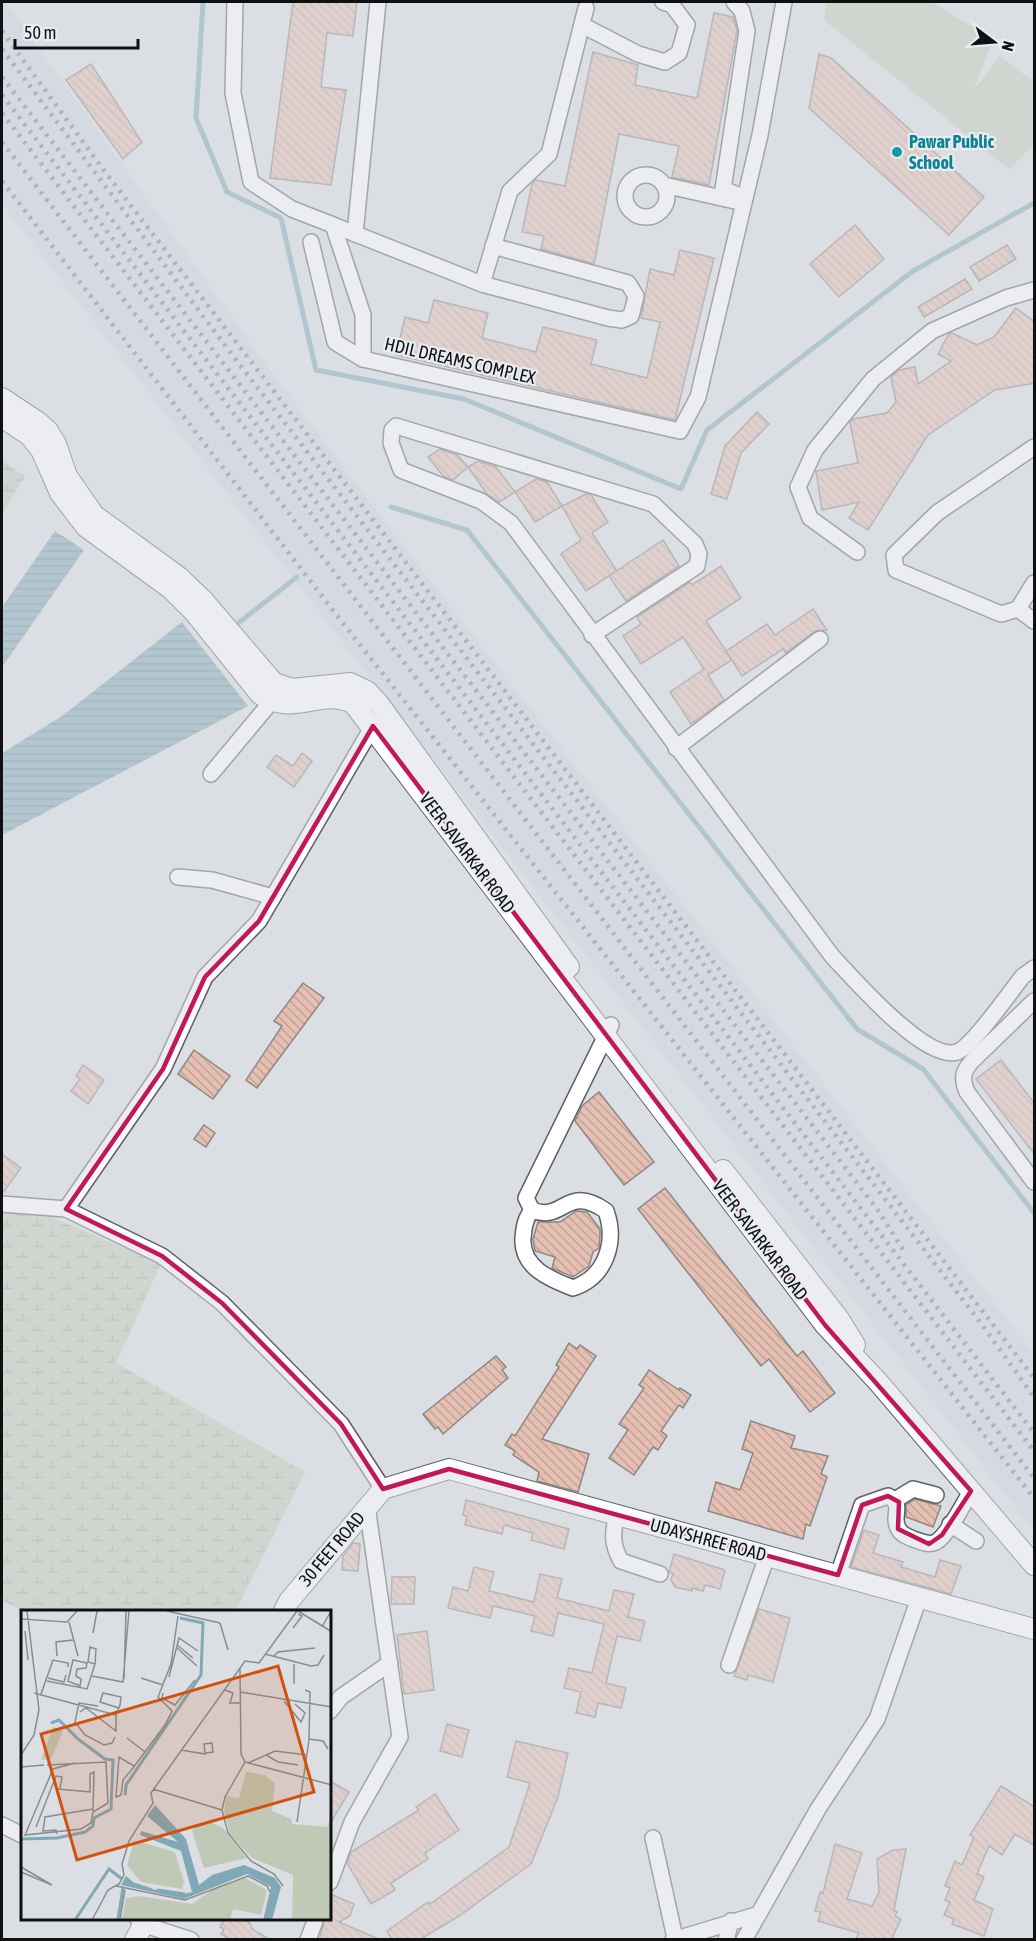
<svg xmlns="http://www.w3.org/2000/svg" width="1036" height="1941" viewBox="0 0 1036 1941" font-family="'Asap Condensed',sans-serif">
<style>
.built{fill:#ccd3df}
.green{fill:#c0c9b5}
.wetland{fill:url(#wetland-marsh)}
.water{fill:url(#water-rules)}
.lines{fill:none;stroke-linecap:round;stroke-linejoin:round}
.stream{stroke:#80a8b7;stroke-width:5}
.building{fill:url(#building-back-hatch);stroke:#8d8785;stroke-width:1.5}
.minor-casing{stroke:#5d6065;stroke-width:18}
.tertiary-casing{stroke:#5d6065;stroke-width:22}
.minor{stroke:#fff;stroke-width:15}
.tertiary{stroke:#fff;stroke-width:20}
.rail{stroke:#7c7f82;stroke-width:4.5;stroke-dasharray:3 6;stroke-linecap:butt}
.marked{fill:none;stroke:#c2185b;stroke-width:4.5;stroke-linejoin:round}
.culture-dot{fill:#0f9aa8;stroke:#e9ecf1;stroke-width:2}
.labels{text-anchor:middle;stroke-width:4.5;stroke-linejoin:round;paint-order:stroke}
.culture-label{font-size:18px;font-weight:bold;fill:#0d838f;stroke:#e9ecf1;text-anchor:start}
.street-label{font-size:18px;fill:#0f1012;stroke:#e9ecf1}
.inset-river{fill:none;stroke:#80a8b7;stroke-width:3}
.inset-road{fill:none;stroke:#898c90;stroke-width:1.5}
.view{fill:#d2520d;fill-opacity:0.15;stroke:#d2520d;stroke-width:3}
.inset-edge{fill:none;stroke:#0f1012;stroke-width:3}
</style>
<defs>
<pattern id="wetland-marsh" width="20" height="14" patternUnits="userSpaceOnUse" patternTransform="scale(1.5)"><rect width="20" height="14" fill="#c0c9b5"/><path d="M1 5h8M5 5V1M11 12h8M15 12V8" fill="none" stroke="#a4ac9b"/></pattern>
<pattern id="water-rules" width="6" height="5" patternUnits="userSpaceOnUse" patternTransform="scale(1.5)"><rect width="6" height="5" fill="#80a8b7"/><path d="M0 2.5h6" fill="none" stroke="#678793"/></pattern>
<pattern id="building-back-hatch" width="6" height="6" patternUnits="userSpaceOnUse" patternTransform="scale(1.5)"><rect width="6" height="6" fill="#e5bfb1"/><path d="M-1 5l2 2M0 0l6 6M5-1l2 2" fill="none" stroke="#c3a397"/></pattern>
</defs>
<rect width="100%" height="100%" fill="#dbdfe4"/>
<!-- built -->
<path class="built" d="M2,2H5L272,373L411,556L1034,1354V1531L2,204Z"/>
<!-- green -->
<path class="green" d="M827,2H932L993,40L973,91L1000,56L1034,82V144L1009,169L824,20Z"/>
<!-- wetland -->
<g class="wetland">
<path d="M2,461L25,476L2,514Z"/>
<path d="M2,1212L52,1217L161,1264L116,1363L305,1472L237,1608L207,1611H25L2,1601Z"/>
</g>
<!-- water -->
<g class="water">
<path d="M55,531L84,550L2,667V607Z"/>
<path d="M182,622L248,706L2,835V753L62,716Z"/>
</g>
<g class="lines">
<!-- stream -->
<g class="stream">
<path d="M203,2L196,118L227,192L281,218L316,370L464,399L681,489L707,430L913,271L1034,203"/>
<path d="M391,507L467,530L857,1029L923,1069L1034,1213"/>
<path d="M232,628L297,577"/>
</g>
</g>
<!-- building -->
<g class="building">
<path d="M293,2H357L353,36L327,33L321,87L346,90L331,185L270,178Z"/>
<path d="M714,13L733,17L737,31L709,185L672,177L679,146L619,134L594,264L541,249L544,236L522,232L532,184L536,180L565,186L593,52L638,65L635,85L697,98Z"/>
<path d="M819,54L831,58L984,197L949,235L809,108Z"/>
<path d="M91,64L142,142L123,159L66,80Z"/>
<path d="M855,225L884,259L839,297L810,264Z"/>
<path d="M1007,245L1016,259L979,281L970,267Z"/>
<path d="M680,250L714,258L675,420L396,355L405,317L428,323L434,300L488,313L482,338L536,352L543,327L597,340L591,364L647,378L660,322L641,318L650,269L674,275Z"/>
<path d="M965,279L972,289L924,317L918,307Z"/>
<path d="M1016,308L1035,322V383L995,390L928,435L868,530L849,518L859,502L822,510L816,471L858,463L850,422L853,419L887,413L896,402L891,377L899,370L915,367L918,384L951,361L938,354L948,335L952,333L977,345L994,337Z"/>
<path d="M757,412L769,424L741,453L727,499L711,494L725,446Z"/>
<path d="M440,449L457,455L468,467L453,480L443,476L428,457Z"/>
<path d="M478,461L496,467L515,492L499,502L487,494L468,467Z"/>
<path d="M536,479L547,482L562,506L535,522L515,492Z"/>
<path d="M586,494L591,495L608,522L592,533L617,571L586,591L561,554L581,540L562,506Z"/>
<path d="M663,540L679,566L626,601L609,576Z"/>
<path d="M721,566L741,598L706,621L732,660L708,675L724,700L691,724L670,692L704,669L683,637L641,664L623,636L641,624L637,617L690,582L692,585Z"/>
<path d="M813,609L827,630L815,631L786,653L783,649L742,676L726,651L767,624L775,635Z"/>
<path d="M302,753L312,761L294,787L267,767L276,755L293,766Z"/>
<path d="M303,983L324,998L257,1088L246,1080L282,1026L274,1021Z"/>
<path d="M194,1050L230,1076L213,1099L178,1074Z"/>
<path d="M1001,1060L1035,1104V1155L976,1079Z"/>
<path d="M83,1065L104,1080L88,1104L71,1091L80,1079L76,1076Z"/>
<path d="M599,1092L654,1162L624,1185L575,1121L582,1106Z"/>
<path d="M204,1125L215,1133L206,1147L194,1139Z"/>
<path d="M2,1154L21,1168L2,1194Z"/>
<path d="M665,1188L797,1356L803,1351L835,1393L810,1412L769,1359L761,1366L638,1209Z"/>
<path d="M576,1211L587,1212L600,1229V1235L599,1248L593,1252L589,1266L573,1277L552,1268L555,1257L535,1251L533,1239L538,1222H560Z"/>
<path d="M569,1343L577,1349L580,1345L596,1356L542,1439L589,1454L578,1492L537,1481L539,1472L513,1455L515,1451L505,1445L512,1434L515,1436L559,1367L556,1365Z"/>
<path d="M496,1356L506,1367L502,1370L508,1378L443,1434L438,1427L435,1429L423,1414Z"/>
<path d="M649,1370L679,1390L680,1388L691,1395L683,1408L679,1405L661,1431L667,1436L658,1450L653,1447L634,1475L609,1458L628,1430L619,1424L644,1388L639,1385Z"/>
<path d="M751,1421L795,1436L791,1448L828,1456L821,1474L827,1477L810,1526L806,1524L803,1539L708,1511L716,1482L740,1490L753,1453L742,1449Z"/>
<path d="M915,1499L941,1506L933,1527L906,1517V1505Z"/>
<path d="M466,1500L569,1529L564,1549L531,1540L533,1533L504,1525L502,1534L465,1525L467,1516L463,1515Z"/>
<path d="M864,1530L879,1535L873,1553L903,1562L901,1567L935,1577L940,1560L961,1566L951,1594L851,1567Z"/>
<path d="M353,1543L360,1544L358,1571L342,1570L343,1556Z"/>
<path d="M674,1554L725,1570L720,1589L705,1585L703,1591L692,1588V1591L675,1587L671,1580L673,1574L669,1572Z"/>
<path d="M474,1567L494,1572L489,1591L534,1602L540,1574L562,1579L557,1598L609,1611L614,1590L634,1594L628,1617L645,1621L640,1641L617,1636L606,1683L626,1688L621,1708L598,1703L595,1717L576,1713L581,1692L564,1688L569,1668L592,1673L604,1624L558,1613L553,1636L531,1631L535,1616L493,1606L490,1618L448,1608L453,1587L468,1591Z"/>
<path d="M392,1577H415L414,1604H391Z"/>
<path d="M759,1609L790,1618L773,1682L748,1675L747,1680L734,1676Z"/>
<path d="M427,1631L434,1690L404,1694L397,1635Z"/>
<path d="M447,1724L469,1730L462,1757L440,1751Z"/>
<path d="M516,1741L568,1753L558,1797L531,1864L459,1916L419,1940H392L387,1931L428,1902L430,1904L509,1847L530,1783L507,1777Z"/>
<path d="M330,1781L349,1792L330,1824Z"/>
<path d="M1001,1786L1035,1807V1846L1015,1834L1002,1855L989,1846L977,1874L984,1877L974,1900L993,1909L984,1936L952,1924L954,1919L944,1915L950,1902L945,1900L950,1888L945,1886L955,1861L962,1865L974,1837L970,1835Z"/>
<path d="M435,1794L459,1830L425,1853L428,1859L391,1883L395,1890L371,1904L347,1863L351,1852L419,1810L416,1807Z"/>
<path d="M835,1844L862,1853L847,1899L872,1906L879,1892L877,1859L893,1850L906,1849L894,1910L897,1912L895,1916L901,1919L891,1940H855L859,1933L818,1921L821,1912L815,1911L820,1892L823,1893Z"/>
<path d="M330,1894L354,1904L350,1916L339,1922L381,1940H319L325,1918H330Z"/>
<path d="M225,1918H242L250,1923L252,1929L271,1940H231L221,1934L224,1929L220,1927Z"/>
</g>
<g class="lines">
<!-- minor casing -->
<g class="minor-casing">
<g id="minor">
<path d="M235,2L233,93L251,182L292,209L333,225L363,315V359"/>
<path d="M734,2L742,11L747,31L723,189L745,198"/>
<path d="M582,25L638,54L665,62L679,53L687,25L672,5L663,2"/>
<circle cx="646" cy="196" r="21"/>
<path d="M664,185L735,201"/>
<path d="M333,225L482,284L608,318L622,320L631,316L636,296L628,283L493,246"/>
<path d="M355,234L378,2"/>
<path d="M311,242L335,342L363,359L680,431L698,397L760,135L784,2"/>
<path d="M482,284L510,191L549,154L586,8"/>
<path d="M1034,447L937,513L894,555L896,570L1001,614L1018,609L1034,583"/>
<path d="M857,552L810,518L798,487L815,450L873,379L932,331L1006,298L1034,290"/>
<path d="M1018,609L1034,621"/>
<path d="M592,635L697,566L699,554L695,544L653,504L396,426L392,430L391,443L401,470L481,501L511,523L832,956C853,978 925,1062 957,1052C973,1046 1010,992 1023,976L1034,968"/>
<path d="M676,748L820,639"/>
<path d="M211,774L271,702"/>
<path d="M178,877L212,880L273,897"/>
<path d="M1034,1001L973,1060C963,1071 961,1077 967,1092L1034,1182"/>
<path d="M2,1204L66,1209L162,1256L222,1303L341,1424L383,1489"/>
<path d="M66,1209L163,1069L205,977L259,921L373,726"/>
<path d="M532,1210C525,1219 524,1227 523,1238C521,1267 549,1279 573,1288C606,1277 617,1242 606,1211C566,1183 564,1223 532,1210L526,1198L611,1025"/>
<path d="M895,1500L913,1489L936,1495"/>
<path d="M617,1515C612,1533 612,1545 621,1561L660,1574"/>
<path d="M950,1524L976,1541"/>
<path d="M838,1575L862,1505L888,1496C905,1505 891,1515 898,1528C901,1535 907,1536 913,1539C920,1541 929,1546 936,1542C948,1535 964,1503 971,1491"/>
<path d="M729,1665L767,1556"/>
<path d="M330,1711L341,1697L390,1663"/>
<path d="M2,1825L22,1835"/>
<path d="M653,1838L675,1938"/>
<path d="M330,1882L352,1822L400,1737L367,1506"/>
<path d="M137,1918L145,1925L191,1940"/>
<path d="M308,1940L316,1918"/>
<path d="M673,1940L756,1915"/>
<path d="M726,1940L731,1921"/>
<path d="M744,1940L818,1809L877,1719L919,1598"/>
</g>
</g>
<!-- tertiary casing -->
<g class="tertiary-casing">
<g id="tertiary">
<path d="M2,398L38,422L48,431L56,444L67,476L94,515L179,577L203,600L274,683L292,689L350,683L367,691L379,704L569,967"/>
<path d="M2,417L30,436L41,450L60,493L86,527L171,589L194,612L260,694C294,718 319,687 353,703L825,1325L879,1383L1034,1565"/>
<path d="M723,1170L839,1319L855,1345"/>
<path d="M284,1611L289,1601L383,1489L449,1469L1034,1629"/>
<path d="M135,1940L147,1918"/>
</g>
</g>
<!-- minor -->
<use href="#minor" class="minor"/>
<!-- tertiary -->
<use href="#tertiary" class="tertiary"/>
<!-- rail -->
<g class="rail">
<path d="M2,31L102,168L1034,1378"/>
<path d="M2,49L230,352L980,1322L1034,1397"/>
<path d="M2,77L877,1209L906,1254"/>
<path d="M2,95L1034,1433"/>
<path d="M2,113L1034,1451"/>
<path d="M2,142L1034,1478"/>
<path d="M2,181L342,622L1034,1498"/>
</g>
</g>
<!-- marked area -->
<path d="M0 0H1036V1941H0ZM373,726L825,1325L971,1491L942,1535L929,1544L898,1529L899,1502L888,1496L862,1505L838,1575L449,1469L383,1489L341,1424L222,1303L162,1256L66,1209L163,1069L205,977L259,921Z" fill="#dbdfe4" fill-opacity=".55" fill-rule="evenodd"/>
<path class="marked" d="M373,726L825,1325L971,1491L942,1535L929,1544L898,1529L899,1502L888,1496L862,1505L838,1575L449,1469L383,1489L341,1424L222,1303L162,1256L66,1209L163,1069L205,977L259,921Z"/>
<!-- markers -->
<circle class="culture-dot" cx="897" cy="152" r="6"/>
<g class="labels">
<!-- culture labels -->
<g class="culture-label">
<text x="909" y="148">Pawar Public<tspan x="909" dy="21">School</tspan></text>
</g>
<!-- street labels -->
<g class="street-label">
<text transform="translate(460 361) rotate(13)" y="6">HDIL DREAMS COMPLEX</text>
<text transform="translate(467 853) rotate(53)" y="6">VEER SAVARKAR ROAD</text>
<text transform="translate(760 1240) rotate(53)" y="6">VEER SAVARKAR ROAD</text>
<text transform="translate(708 1540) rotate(15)" y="6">UDAYSHREE ROAD</text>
<text transform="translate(332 1549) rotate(-50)" y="6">30 FEET ROAD</text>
</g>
</g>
<!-- overview -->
<g transform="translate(21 1610)">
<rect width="310" height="310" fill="#dbdfe4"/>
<path d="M32,117L42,121L30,149L20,150Z" fill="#c0c9b5"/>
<path d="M225,162L244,165L254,173L251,201L270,209L271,214L306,217L310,207V310H271L272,265L231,248L209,224L203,201L205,186L218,188ZM192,213L202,218L226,248L183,258L171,221L177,214ZM113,230L154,242L163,272L161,279L120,272L106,255ZM224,268L246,280L240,305L212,299L209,310H101L105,288L118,286L171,294L197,276Z" fill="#c0c9b5"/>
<path d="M134,195L165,229L178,275L191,265L223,255L254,268L260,277L251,310H242L250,277L226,264L163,289L100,275L105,266L118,277L162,284L171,282L160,241L119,225L120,221L157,232L126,206Z" fill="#80a8b7"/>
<path class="inset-river" d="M104,185L105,175L180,65L182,13L159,8M0,229L36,228L64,222L72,216L73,208L90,199L92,150L84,149L57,129L38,110L30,113M113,274L131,280M136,280L164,284M97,309L102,278M54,310L88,259L101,269"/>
<path class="inset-road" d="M146,1L199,13M277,1L311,22M0,9L46,12L56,1M48,12L57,46M199,13L207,40M301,17L310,1M272,18L281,6L277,4M4,21L7,50M72,23L76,1M156,35L172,48M155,37L176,56M244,44L290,56L297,55L303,45M36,46L35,32L52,30M253,46L257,42L294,38M219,58L220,144L224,152M71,66L102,72L108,1M148,67L158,28L177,41M27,68L43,72L45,65M120,68L142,75M103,69L105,1M26,71L66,79L74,54L67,52L69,37L75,39L74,54M273,74V54M59,78V76L60,70V69L55,66L56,59L65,58L66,53L52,50L47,71L59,76M204,80L212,83L209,93H219M219,82L311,97M13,83L95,105V121L65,98L59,102M142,83L141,88L154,95L174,70M20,84L32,50L47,53V57M263,91L280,112L284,103L274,94M77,96L58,93L54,112L64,125L83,135L91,133L94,127M95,105L99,95L100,87L82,83L79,92L98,98M106,128L124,142M288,129L302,131L307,139M160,140L184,144L183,134L191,133L192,142L185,143M0,145L13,125L18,100L6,1M245,145L257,152L277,155M224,152L204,187L201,200L207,223L230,251L253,264L262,276M224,152L311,175M54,153L32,159L4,225L60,219L70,213L72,202L87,193M227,153L254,141L286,145M26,155L85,152L87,193M113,156L98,147L95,187L100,185L102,170L112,158L144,115L151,101L137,87L150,54L157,6M0,157L23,155M37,179L70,182M132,179L201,200M69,181V164L73,162L72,201M276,212L288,130L289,82L284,80M15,217L35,166L41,167L39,178M36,224L35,220L22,221L24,207L72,199M0,257L31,275M0,262L31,275M95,276L164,290L227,266L246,276L249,282M71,310L87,280L98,274L103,265L101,254L108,231L132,193L130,183L224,51L238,53L276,1M99,310L104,280"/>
<path class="view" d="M257,56L293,182L56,250L20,124Z"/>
<rect width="310" height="310" class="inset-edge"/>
</g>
<!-- border -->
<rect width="1036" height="1941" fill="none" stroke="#0f1012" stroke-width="6"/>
<!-- north arrow -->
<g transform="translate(994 42) rotate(106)" stroke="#e9ecf1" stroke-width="4.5" paint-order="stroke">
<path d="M0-4.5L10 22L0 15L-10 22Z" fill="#0f1012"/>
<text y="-9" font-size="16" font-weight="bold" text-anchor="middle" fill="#0f1012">N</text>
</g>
<!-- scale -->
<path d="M15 39v9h123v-9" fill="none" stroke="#0f1012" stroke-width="3"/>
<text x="24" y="39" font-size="18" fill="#0f1012" stroke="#e9ecf1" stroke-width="4.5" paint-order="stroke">50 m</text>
</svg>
